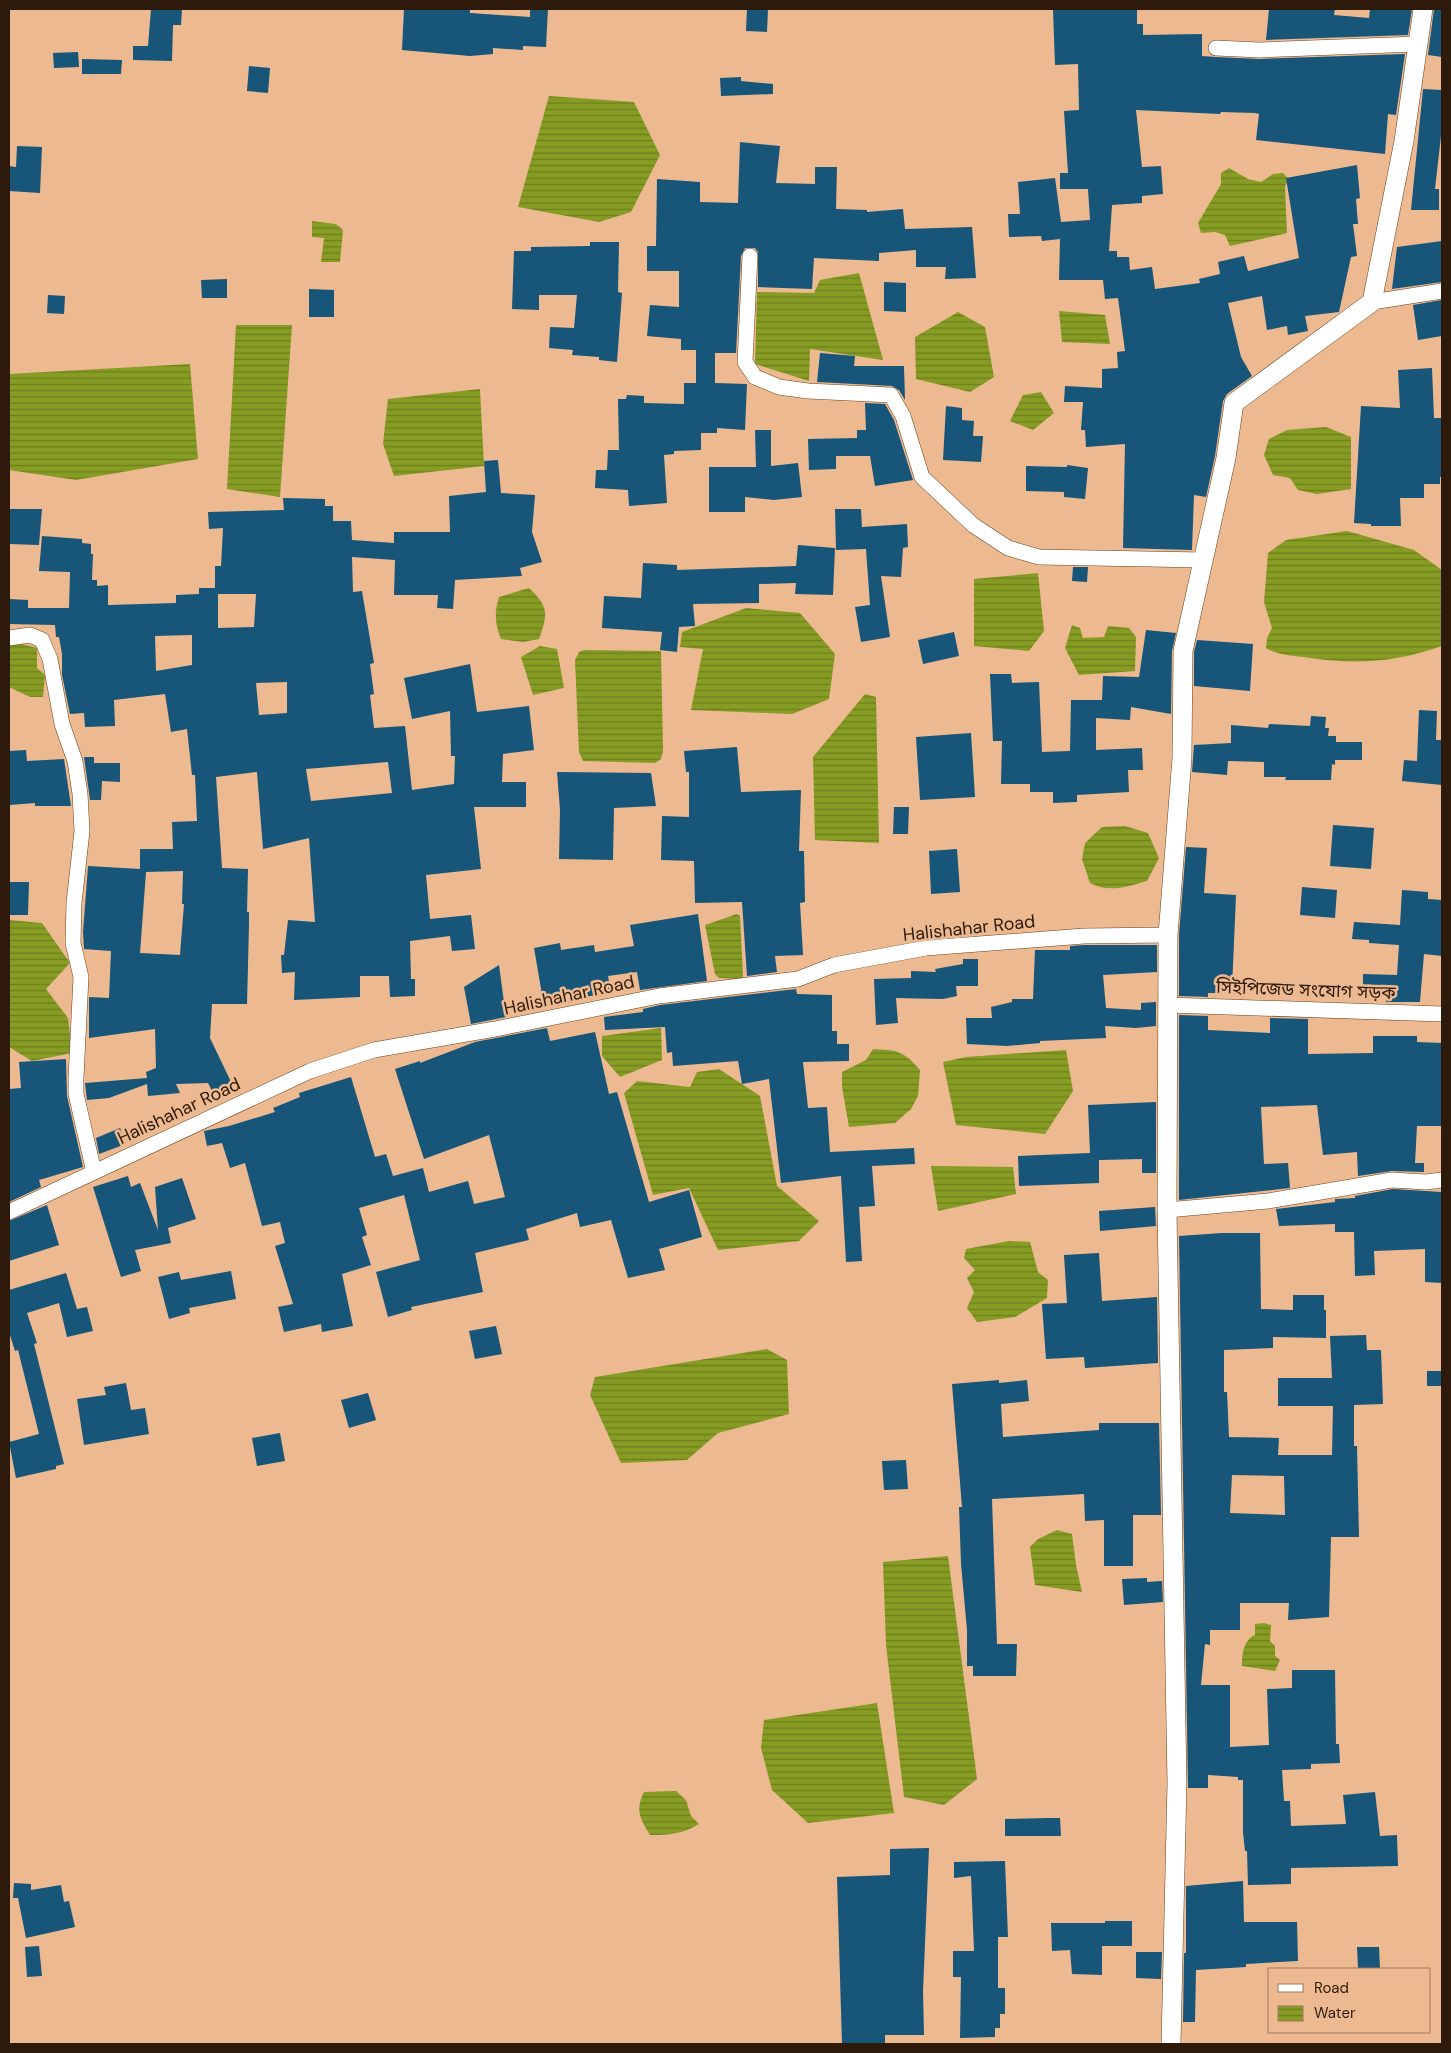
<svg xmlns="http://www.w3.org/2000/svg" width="1451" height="2053" viewBox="0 0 1451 2053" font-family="'DM Sans','Noto Sans Bengali',sans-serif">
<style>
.water{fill:url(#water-rules)}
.building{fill:#175579;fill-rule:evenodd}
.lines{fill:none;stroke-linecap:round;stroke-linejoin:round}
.minor-casing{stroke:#6d411a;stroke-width:16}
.tertiary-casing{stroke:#6d411a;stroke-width:20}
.minor{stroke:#fff;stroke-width:15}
.tertiary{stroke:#fff;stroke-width:19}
.labels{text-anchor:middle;stroke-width:5;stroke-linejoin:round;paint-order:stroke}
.street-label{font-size:18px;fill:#2d1a0a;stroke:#ecb990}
</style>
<defs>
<pattern id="water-rules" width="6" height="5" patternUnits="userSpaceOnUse" patternTransform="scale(1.25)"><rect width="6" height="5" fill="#869c23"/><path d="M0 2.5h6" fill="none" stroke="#6e7e1d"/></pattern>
</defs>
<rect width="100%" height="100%" fill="#ecb990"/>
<!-- water -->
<g class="water">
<path d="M549,96L634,102L660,155L631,212L599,222L518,207Z"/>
<path d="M1229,168L1248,179L1261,182L1273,174L1283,173L1289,179L1285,186L1287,233L1230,246L1225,235L1215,232L1201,233L1198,223L1221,184V173Z"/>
<path d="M312,221L336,224L343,230L340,262H321L324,238L312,237Z"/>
<path d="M859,273L883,360L810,349L809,381L755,364L757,292L814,293L820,280Z"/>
<path d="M1059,311L1105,315L1110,344L1062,342Z"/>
<path d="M958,312L985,327L994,377L970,392L916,379L915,337Z"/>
<path d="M236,325H292L280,497L227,489Z"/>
<path d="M190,364L198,459L76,480L9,470V374Z"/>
<path d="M480,389L484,466L394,476L383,444L388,399Z"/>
<path d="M1041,392L1054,413L1033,430L1010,421L1023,395Z"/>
<path d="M1326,427L1351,437V489L1317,494L1298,490L1290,478L1273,475L1264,455L1269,439L1287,430Z"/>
<path d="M1347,531L1414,550L1442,570V646C1392,663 1356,665 1303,657C1290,655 1277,655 1266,648L1267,638L1272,628L1264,602L1268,553L1286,540Z"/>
<path d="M1038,573L1044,631L1029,651L974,646V579Z"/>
<path d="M529,588C549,607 548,614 539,639L523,642L501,639C495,624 494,613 499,597Z"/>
<path d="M746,608L800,613L835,654L829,699L792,714L691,710L703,649L680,647L682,632Z"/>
<path d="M1072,625L1080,628L1083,638L1104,637L1108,626L1129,628L1136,637L1135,671L1079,675L1065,648Z"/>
<path d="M22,644L37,648V668L45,675L43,697H30L9,687V645Z"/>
<path d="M540,646L557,649L564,688L533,695L521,657Z"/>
<path d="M584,650L661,651L663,751L661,759L655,763L583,761L579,752L575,660L579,652Z"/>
<path d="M865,694L876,697L879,843L815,840L813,757Z"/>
<path d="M1125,826L1148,833L1159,858L1147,881C1126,887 1110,893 1090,883L1082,859L1085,843L1102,827Z"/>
<path d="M737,914L740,916L743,976L742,979L719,978L715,974L705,925Z"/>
<path d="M9,920L42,923L70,963L46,989L68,1018L72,1053L32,1061L9,1047Z"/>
<path d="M661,1028L662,1060L620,1077L602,1056V1036Z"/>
<path d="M873,1049C897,1050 904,1051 920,1070L918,1096L911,1109L895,1123L849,1127L842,1087V1072L866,1060Z"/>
<path d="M1066,1050L1073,1091L1045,1134L956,1125L943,1062L966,1057Z"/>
<path d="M719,1069L760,1096L777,1186L819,1221L799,1241L718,1250L689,1188L653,1195L624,1093L637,1081L690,1087L697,1072Z"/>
<path d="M931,1166L1013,1167L1016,1194L938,1211Z"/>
<path d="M1009,1241L1030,1242L1038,1272L1048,1280L1047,1298L1015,1317L977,1322L967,1308L974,1292L967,1278L975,1270L964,1258L966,1249Z"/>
<path d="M767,1349L787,1360L789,1414L718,1433L687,1460L621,1463L590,1395L595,1377Z"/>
<path d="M1057,1530L1072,1534L1076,1565L1082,1592L1035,1585L1030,1547L1038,1539Z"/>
<path d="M948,1556L977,1779L944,1805L904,1797L886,1645L883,1562Z"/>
<path d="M1264,1623L1271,1625L1270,1641L1275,1646V1656L1280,1660L1275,1671L1242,1666C1242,1655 1243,1640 1255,1635V1624Z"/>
<path d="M877,1703L894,1813L808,1823L772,1790L761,1748L764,1720Z"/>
<path d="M676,1791L686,1800L691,1816L699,1824C683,1834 668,1835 650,1835C640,1818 635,1810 644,1792Z"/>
</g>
<!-- building -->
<g class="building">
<path d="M151,9H182L181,25H173L172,61L133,60V46H148Z"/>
<path d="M404,9H470V13L530,17V9H548L546,47L523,46V50L493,48V54L470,56L402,50Z"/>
<path d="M747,9H768L767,32L746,31Z"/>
<path d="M1053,9H1137V24H1143V35L1202,34V56L1216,57L1259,59L1405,54L1396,115L1388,114L1385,154L1256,140L1259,114L1255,113L1221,112L1220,114L1136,110L1142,167L1161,166L1163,194L1142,196V203L1112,205L1109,251H1117V257H1129L1130,270L1152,267L1155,289L1200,283L1199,279L1220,274L1218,262L1244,256L1248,271L1299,258L1286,178L1357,165L1360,198L1356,199L1358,224H1353L1357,256L1351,257L1339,312L1305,316L1308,331L1288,335L1287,326L1267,330L1262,296L1228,303L1241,357L1252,376L1227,394L1223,401L1215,456L1206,497L1194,495L1192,550L1123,548L1125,444L1086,447L1085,430H1081L1083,402H1064L1065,386L1102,388V369L1118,368L1117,352L1125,351L1118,298L1105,299L1103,280H1059L1060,239L1042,241L1041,236L1009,237L1008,214H1020L1018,182L1055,178L1061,222L1090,220L1088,189H1060V173H1068L1064,111L1079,110L1078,64L1055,65Z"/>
<path d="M1269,9H1335L1334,15L1369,18L1370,9H1412L1408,35L1266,40Z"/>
<path d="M1434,9H1442V57L1428,55Z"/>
<path d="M78,52L79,67L54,68L53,53Z"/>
<path d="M82,59L122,60L121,74H82Z"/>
<path d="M249,66L270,68L268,93L247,91Z"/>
<path d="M741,77V81L773,84V94L721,96L720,78Z"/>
<path d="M1423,89L1442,90V127L1435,189H1439V210H1411Z"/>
<path d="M740,142L780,146L776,183L815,184V167H837L836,209L867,210V212L903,209L905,229L972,227L976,278L945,279L946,267H916V250L879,253V261L814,258L812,289L758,287V252L755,248H745L741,256L736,353H715V383L747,384L745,430L717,428V433H701V450L674,451V454L664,455L667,503L629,506L628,490L595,488L596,470H607L608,450H619L618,399H626L627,395L644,396V403L684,404V383H696V350H681V339L647,336L650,305L679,307V271H647V246H656L657,179L700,182V202L738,203Z"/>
<path d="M17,146L42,147L40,193L9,191V166L16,167Z"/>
<path d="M1442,241V282L1392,289L1397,247Z"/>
<path d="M590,242H619L618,292L622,293L617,362L599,360V357L572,355L573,350L549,348L550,327L574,328L577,295H539V310L512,309L514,251H531V247L590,246Z"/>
<path d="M227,279V298H202L201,280Z"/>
<path d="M884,282L906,283V312L884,311Z"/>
<path d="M309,289L334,290V317H309Z"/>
<path d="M48,295L65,296L64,314L47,313Z"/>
<path d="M1442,300V336L1418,340L1413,305Z"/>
<path d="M820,353L855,356L854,366H904L905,400L899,390L892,386L817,382Z"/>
<path d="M1432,368L1434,418H1442V477H1440V484H1424V498H1400L1401,526H1371V524L1354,523L1361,406L1400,408L1398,370Z"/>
<path d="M865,403L885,404L894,420L913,480L875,486L870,456H836V469L809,470L808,439L857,438V430H866Z"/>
<path d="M946,406L962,408V420L974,421L973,436H983L981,462L943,460Z"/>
<path d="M755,430H771V466L798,463L802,497L774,500L745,497V512H709V467H756Z"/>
<path d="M498,460L501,493L535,495L532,532L542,562L520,568L522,576L455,580L453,609L437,608L438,595H394L395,560L352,557L353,592L362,591L374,663L370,664L374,694L370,695L374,728L405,726L412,790L454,784L455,756H451L450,711L412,719L404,678L470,664L477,712L529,706L534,750L503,754L502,782H526V807H474L481,869L426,875L430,919L471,915L475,949L452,951L450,936L410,941L411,979H415V996L390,997L389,976H360V997L294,1000L295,972L282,973L281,955H284L288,920L315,922L309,838L263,849L257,772L216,777L222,868L248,869L247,912H249V925L247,1004H212L210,1038L233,1086L223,1090L212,1091L208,1083L176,1084L180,1093L148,1096L147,1084L109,1098L87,1100L85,1083L147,1078L146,1072L156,1068L155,1029L89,1038V997L109,998L111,951L84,949L83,932L88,866L140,869V849H173L172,822L197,821L195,775H192L187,729L171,732L165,694L114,700L115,726L85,727L84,713L70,714L62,675V654L59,637H56L55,625L9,624V599L28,600V608H69L70,572L39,571L42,536L82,539V543L91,544V554H93L92,580H97V586L108,585V605L176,603V595L199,594V588H215V566H221L223,528L209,529L208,512L284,510L283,498L325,499V506H333V521H351L352,540L394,543V532H450L449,496L486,492L484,461ZM218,594H256L254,627L218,628ZM192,635V665L156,671L155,636ZM287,682V713L259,715L256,683ZM388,762L392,793L311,801L306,769ZM183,871L182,904H184L180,955L140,953L146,872Z"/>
<path d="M1067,465L1088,468L1085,499L1064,497V492L1026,491V466L1067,467Z"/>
<path d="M9,509H42L39,545L9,544Z"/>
<path d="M835,509H861L862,527L907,524L908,547L903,548L901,577L881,576L890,637L861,642L855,607L870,605L866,549L836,550Z"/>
<path d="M798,545L835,548L833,595L795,594L796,583L759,584V603L693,604L695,626L679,627L677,652L660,650L662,632L602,628L604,596L641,598L643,563L677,565V570L796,566Z"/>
<path d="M1073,567H1088L1087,582L1072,581Z"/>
<path d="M1146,630L1176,633L1172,651L1171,714L1131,707L1130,720L1096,718V750L1142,748L1143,770H1128L1129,792L1077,795V802L1053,803V792H1030V784H1001L1002,741H993L990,674H1011L1012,683L1039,682L1042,752L1070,751L1071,700H1102L1103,676L1139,677Z"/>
<path d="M954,632L959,656L923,664L918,640Z"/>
<path d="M1197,640L1253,644L1250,691L1194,686V652Z"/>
<path d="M1419,710L1437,711L1436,740H1442V785L1402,781L1404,760L1417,761Z"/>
<path d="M1311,716L1326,717L1325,728H1329L1328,736H1336V742H1362V760H1335V765L1332,764L1331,780H1285L1286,777H1264V762L1228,761L1227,775L1192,772L1194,745L1231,743V725L1268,728L1269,724L1310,726Z"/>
<path d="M971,733L975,797L920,800L916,737Z"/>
<path d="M737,747L741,792L801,790L799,851H804L805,902L800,903L803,955L775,956L777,972L747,976L742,902L695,903L694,861L661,860L662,816L689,817V772H686L684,751Z"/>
<path d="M26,750L27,761L64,759L71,806H35V803L10,805L9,751Z"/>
<path d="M84,757H94V763H120V782L102,781L101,800H90Z"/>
<path d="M557,772L651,773L656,806L614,808L613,860L559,859L560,810Z"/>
<path d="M894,807H909L908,834H893Z"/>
<path d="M1333,825L1374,828L1371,869L1330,866Z"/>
<path d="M1186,847L1207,848L1204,893L1236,895L1232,989L1217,988L1216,993H1208V997L1179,996V935Z"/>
<path d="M957,849L960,892L931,894L929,851Z"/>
<path d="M9,882H29L28,915H9Z"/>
<path d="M1302,887L1337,890L1335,918L1300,915Z"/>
<path d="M1402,890L1428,892V899L1442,900V956L1424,954L1420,1002H1386V992H1363V974L1397,975L1399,945L1369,943V940L1352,939L1354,922L1400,925Z"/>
<path d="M698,914L707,981L640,990L637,972L608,976L611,993L569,999L570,1002L544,1006L534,948L560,943L561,950L594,945L595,952L634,946L630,925Z"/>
<path d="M1084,945H1157V972L1103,975L1106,1008L1141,1010V1003L1156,1002V1026L1136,1028L1105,1026L1106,1038L1040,1041V1043L1007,1046L967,1044L966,1018H992L991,1007L1012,1002V999H1033L1035,950H1070V946Z"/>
<path d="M963,959H978V986H956L957,996L943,999L896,998L898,1023L876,1025L874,979L911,978V971L936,972L935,969L963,964Z"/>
<path d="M499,965L506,1017L471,1024L464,987Z"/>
<path d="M796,989L797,994L832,995V1031H837V1044H849V1061L803,1062L808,1108L827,1107L830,1152L914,1148L915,1164L872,1166L875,1206L859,1207L862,1261L846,1262L841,1176L781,1183L769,1079L742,1084L738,1061L673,1066L672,1052L667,1053L665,1027L605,1030L604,1017L643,1012V1009L660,1005Z"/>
<path d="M1179,1015L1208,1016V1030L1270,1033V1018L1308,1019V1054L1373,1053V1036H1417V1042L1442,1043V1126H1417L1415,1163H1424V1172L1392,1171L1358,1176L1357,1152L1323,1155L1317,1105L1261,1107L1264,1164L1288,1163L1290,1188L1179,1200Z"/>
<path d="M547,1028L550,1041L595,1032L609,1094L617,1092L649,1202L689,1190L702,1237L659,1249L665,1270L628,1278L611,1220L580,1227L577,1213L526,1229L529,1240L475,1253L483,1292L411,1307L412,1310L388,1317L376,1272L420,1260L404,1195L359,1208L367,1235L362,1237L371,1265L342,1274L353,1326L322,1332L321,1324L284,1332L278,1307L293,1304L275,1246L285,1243L280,1222L262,1226L245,1163L230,1168L222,1143L207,1146L204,1131L229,1126L275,1112L273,1108L300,1097L299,1093L351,1077L375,1157L386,1154L393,1176L423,1168L429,1192L468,1181L474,1204L505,1197L489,1135L424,1159L395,1069L420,1061V1063L475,1042Z"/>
<path d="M66,1059L67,1096L83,1167L39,1180L41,1187L9,1202V1089L21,1088L19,1062Z"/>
<path d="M1156,1102V1173H1142V1159L1099,1160V1183L1019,1186L1018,1156L1090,1153L1088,1105Z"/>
<path d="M120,1128L126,1144L99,1154L96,1138Z"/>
<path d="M128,1176L131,1187L140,1183L158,1230L155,1187L182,1178L196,1219L168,1228L171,1243L135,1250L141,1271L121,1277L93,1187Z"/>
<path d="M1393,1189L1442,1192V1283L1425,1282V1249L1374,1251L1375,1275L1355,1276L1354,1232H1335V1224L1279,1226L1276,1209L1335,1202V1199L1355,1198V1196Z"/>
<path d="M47,1205L59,1245L9,1261V1221Z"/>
<path d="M1155,1207L1156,1226L1100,1231L1099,1211Z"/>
<path d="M1222,1233H1260L1261,1309L1293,1310V1295H1324V1310H1326V1338L1273,1337V1348L1224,1350V1392H1227L1229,1437L1279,1438L1278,1455H1332L1333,1406H1278V1378H1332L1330,1336L1366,1335L1367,1350H1381L1383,1404L1354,1405V1446H1357L1359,1537H1331L1329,1617L1288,1620L1289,1603H1240V1630H1210V1645L1205,1644L1201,1685H1230V1747L1269,1745L1267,1689L1292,1688V1670H1335L1336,1744H1339L1340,1763L1311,1764V1769L1282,1770L1284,1801H1290L1291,1826L1346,1824L1343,1795L1375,1792L1380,1836L1397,1835L1398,1866L1291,1868V1884L1248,1885L1247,1851H1245L1243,1832V1780H1238V1777L1208,1775V1788H1188L1179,1236ZM1232,1475L1284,1476L1285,1515L1230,1513Z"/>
<path d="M1099,1253L1102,1301L1157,1297L1158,1363L1085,1368L1084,1357L1046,1359L1042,1304L1067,1303L1064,1255Z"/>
<path d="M231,1271L236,1299L189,1308L190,1313L169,1319L158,1277L179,1272L181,1280Z"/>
<path d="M66,1273L77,1309L87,1307L93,1331L67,1337L59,1303L27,1313L37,1343L34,1344L64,1464L56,1466V1469L16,1478L9,1442L39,1434L18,1350L15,1351L9,1332V1290Z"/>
<path d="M496,1326L502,1354L475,1359L469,1331Z"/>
<rect x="1427" y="1371" width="15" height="15"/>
<path d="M999,1380V1383L1027,1380L1029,1401L1001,1404L1003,1437L1099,1430V1423H1159L1161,1515H1133V1566H1104V1520L1085,1521L1084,1494L992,1499L997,1644H1017L1016,1676H973V1666H967V1630L961,1564L959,1507H962L952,1384Z"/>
<path d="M126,1383L131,1410L145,1408L149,1434L84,1445L77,1399L106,1395L104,1387Z"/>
<path d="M368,1393L376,1420L349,1428L341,1400Z"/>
<path d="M280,1433L285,1461L257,1466L252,1438Z"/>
<path d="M906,1460L908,1489L884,1490L882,1461Z"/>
<path d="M1147,1578V1582L1162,1581L1163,1602L1124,1605L1122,1579Z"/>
<path d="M1047,1818H1060L1061,1836H1005V1819Z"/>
<path d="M929,1848L923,1991L924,2035H885V2044H842L837,1877L890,1875V1849Z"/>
<path d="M1005,1861L1008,1937H998V1988H1005V2014H1000V2028H995V2037L960,2038L961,1977H953V1951H974L971,1876L954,1878V1862Z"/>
<path d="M1243,1881L1244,1922H1297L1298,1961L1246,1964V1967L1196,1970L1195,2022H1183L1184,1953H1186V1886Z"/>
<path d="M14,1883L31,1884V1890L61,1885L64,1902L69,1901L75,1927L26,1938L18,1898H13Z"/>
<path d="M1105,1921H1132V1946H1102V1975L1072,1974L1070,1950L1052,1951L1051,1923H1105Z"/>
<path d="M39,1946L42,1976L27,1977L25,1947Z"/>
<path d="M1357,1947H1379L1380,1969H1358Z"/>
<path d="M1136,1952H1162L1161,1979L1136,1978Z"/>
</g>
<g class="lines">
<!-- minor casing -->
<g class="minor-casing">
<g id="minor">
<path d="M1216,48L1259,50L1418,44"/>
<path d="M750,256L745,362L755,377L779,387L808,391L891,395L903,416L922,477L973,525L1008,548L1039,557L1203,560"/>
<path d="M1372,302L1442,291"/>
<path d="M9,638L30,635L42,640L50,659L62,724L75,761L80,794L82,831L74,903L73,943L81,977L76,1078V1094L94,1172"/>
<path d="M1167,1005L1442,1014"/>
<path d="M1167,1210L1268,1201L1392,1180L1426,1182L1442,1180"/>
<path d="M9,1212L310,1071L374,1050L495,1029L659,996L798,979L834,965L926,948L1084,936L1168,935"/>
</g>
</g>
<!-- tertiary casing -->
<g class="tertiary-casing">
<path id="tertiary" d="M1171,2044L1177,1783L1167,1210L1168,935L1182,758L1183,651L1226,458L1234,403L1372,302L1404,141L1423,9"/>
</g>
<!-- minor -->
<use href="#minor" class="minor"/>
<!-- tertiary -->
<use href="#tertiary" class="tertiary"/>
</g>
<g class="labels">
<!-- street labels -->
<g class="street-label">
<text transform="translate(969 928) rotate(-6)" y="6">Halishahar Road</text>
<text transform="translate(1306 990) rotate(2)" y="6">সিইপিজেড সংযোগ সড়ক</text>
<text transform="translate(569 995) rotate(-12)" y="6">Halishahar Road</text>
<text transform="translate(179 1111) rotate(-25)" y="6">Halishahar Road</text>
</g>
</g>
<!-- border -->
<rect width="1451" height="2053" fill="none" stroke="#2d1a0a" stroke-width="20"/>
<!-- legend -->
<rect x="1268" y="1968" width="162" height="65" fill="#ecb990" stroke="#a0795a"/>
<rect x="1278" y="1984" width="25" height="8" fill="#ffffff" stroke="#a0795a"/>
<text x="1314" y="1993" font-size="15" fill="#2d1a0a">Road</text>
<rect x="1278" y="2006" width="25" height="15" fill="url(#water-rules)" stroke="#a0795a"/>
<text x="1314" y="2018" font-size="15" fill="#2d1a0a">Water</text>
</svg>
